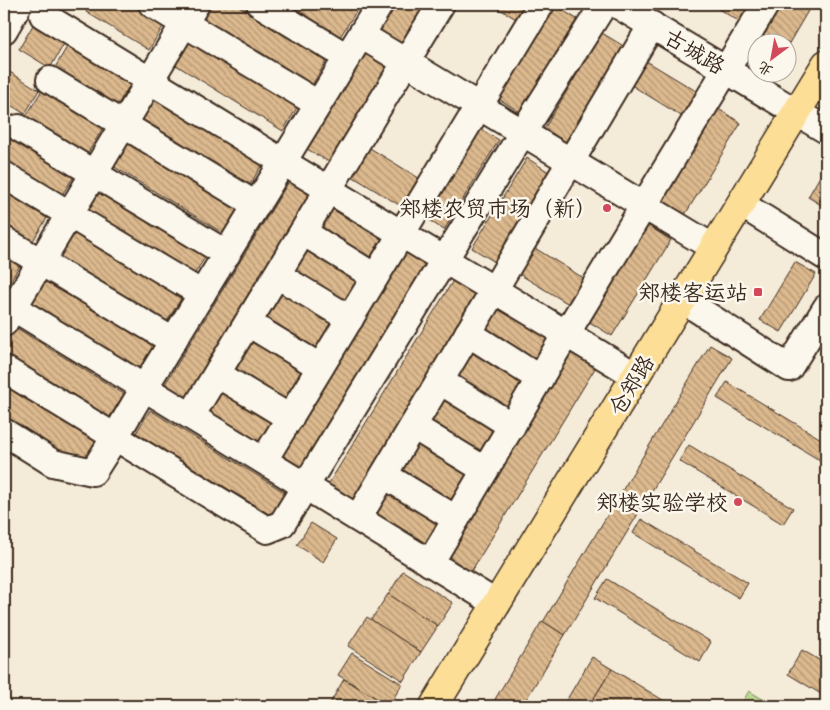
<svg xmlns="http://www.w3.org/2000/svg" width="830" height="710" viewBox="0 0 830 710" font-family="'Indie Flower','LXGW WenKai TC',sans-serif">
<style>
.park{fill:url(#park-tufts);stroke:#7a8158}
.building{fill:url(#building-back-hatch);stroke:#3b2a1e}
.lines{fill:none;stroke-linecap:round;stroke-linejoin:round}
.minor-casing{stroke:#3b2a1e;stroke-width:30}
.major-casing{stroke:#3b2a1e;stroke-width:31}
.minor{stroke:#fbf7ec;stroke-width:26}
.major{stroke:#fcde96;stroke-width:28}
.poi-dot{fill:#d1495b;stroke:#fbf7ec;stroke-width:2}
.labels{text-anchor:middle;stroke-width:5;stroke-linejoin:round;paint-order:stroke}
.street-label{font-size:22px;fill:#3b2a1e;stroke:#fbf7ec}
.poi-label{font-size:22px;fill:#3b2a1e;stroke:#fbf7ec;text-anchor:end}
</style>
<defs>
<pattern id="park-tufts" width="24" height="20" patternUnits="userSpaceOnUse" patternTransform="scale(1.25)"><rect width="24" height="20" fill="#bad891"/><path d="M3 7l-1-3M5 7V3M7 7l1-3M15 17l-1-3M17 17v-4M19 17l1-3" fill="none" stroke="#a1ba7d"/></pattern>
<pattern id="building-back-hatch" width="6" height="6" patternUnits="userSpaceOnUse" patternTransform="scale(1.25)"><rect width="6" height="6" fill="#dcb98e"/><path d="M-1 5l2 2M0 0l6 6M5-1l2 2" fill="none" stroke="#b49773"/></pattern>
</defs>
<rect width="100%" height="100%" fill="#f5ebd9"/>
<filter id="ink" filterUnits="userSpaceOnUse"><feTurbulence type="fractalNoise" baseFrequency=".02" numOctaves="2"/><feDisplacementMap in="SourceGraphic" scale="10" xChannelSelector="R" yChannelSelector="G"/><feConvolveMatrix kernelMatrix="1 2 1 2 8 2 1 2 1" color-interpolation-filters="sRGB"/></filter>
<g filter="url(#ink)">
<!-- park -->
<path class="park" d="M749,691L774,706H740Z"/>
<!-- building -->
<g class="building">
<path d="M91,4H133L165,23L149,50L86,12Z"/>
<path d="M204,4H236L327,60L311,87L196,17Z"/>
<path d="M285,4H346L357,10L340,37Z"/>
<path d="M395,4H432L405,48L378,31Z"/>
<path d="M491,4H535L523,23Z"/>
<path d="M552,4L577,19L520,112L492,95Z"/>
<path d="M710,4H760L747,26Z"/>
<path d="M772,4H812L788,45V42H769L754,33Z"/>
<path d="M33,25L64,44L50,68L19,49Z"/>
<path d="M602,33L630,50L571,146L544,129Z"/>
<path d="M186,37L298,106L283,131L171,62Z"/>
<path d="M68,45L131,83L115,109L53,71Z"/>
<path d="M367,50L394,67L334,165L307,149Z"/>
<path d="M638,56L706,97L691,122L623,80Z"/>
<path d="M8,71L39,90L25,114L4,101V78Z"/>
<path d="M42,90L103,128L86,156L25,118Z"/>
<path d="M151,95L263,163L247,190L135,121Z"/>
<path d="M712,105L741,123L683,218L654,200Z"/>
<path d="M472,124L499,140L444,230L418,213Z"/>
<path d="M4,131L10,134L4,145Z"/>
<path d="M13,134L76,173L60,198L4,163V149Z"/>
<path d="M124,137L239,208L223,233L108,163Z"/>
<path d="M360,142L427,183L409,211L342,170Z"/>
<path d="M527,158L555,176L500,265L472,248Z"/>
<path d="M826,166V208L808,197Z"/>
<path d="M291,178L317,194L188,405L162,389Z"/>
<path d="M93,188L206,256L190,281L78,213Z"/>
<path d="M4,192L47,218L31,244L4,228Z"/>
<path d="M324,204L387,243L372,268L309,229Z"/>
<path d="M642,222L671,240L612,336L583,318Z"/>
<path d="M69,229L182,297L166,323L53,255Z"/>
<path d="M302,240L365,279L348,308L284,269Z"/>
<path d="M525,242L593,284L577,309L509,268Z"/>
<path d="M403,247L430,264L303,472L275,455Z"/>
<path d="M4,256L20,265L5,290L4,289Z"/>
<path d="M795,262L816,274L781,332L760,320Z"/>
<path d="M39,274L154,345L139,369L24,299Z"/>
<path d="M454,279L482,296L354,506L326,488Z"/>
<path d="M272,286L338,326L319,356L254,316Z"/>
<path d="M492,301L556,339L540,365L477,327Z"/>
<path d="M10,324L124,394L109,418L4,354V334Z"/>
<path d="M247,336L308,373L290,402L229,364Z"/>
<path d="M470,345L530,381L512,411L452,374Z"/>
<path d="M710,345L732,358L565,635L543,622Z"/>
<path d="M567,347L597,365L469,575L439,557Z"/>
<path d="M727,382L826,442V453L821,461L717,398Z"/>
<path d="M4,384L96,441L81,466L4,418Z"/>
<path d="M215,386L275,423L260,448L200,411Z"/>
<path d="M440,395L500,432L484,457L424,421Z"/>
<path d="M150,410L286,493L272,516L136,433Z"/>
<path d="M413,439L475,477L458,504L397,466Z"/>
<path d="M689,445L793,508L783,524L679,461Z"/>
<path d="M384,486L443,523L429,547L369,511Z"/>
<path d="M641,519L748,583L739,598L633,533Z"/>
<path d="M311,523L337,539L323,562L297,545Z"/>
<path d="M403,571L453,603L438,626L388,595Z"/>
<path d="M607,579L711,642L700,662L595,598Z"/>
<path d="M388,594L438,626L421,652L371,620Z"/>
<path d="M367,617L421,652L403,681L348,646Z"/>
<path d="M542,621L565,635L522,706H491Z"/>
<path d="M802,650L826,664V697L788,674Z"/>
<path d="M352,653L402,684L389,706L338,675Z"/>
<path d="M592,657L612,669L589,706H563Z"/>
<path d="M612,669L671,705V706H589Z"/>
<path d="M344,679L389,706H331L329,705Z"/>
</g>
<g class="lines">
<!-- minor casing -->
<g class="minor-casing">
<g id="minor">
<path d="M152,4L318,104"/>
<path d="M260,4L347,57"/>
<path d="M380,4L144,388L115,437L267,530L282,524L523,132L604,4"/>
<path d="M616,4L826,130"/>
<path d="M43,15L283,162L636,376"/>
<path d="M4,30L19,4"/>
<path d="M361,35L714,248"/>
<path d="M50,80L256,205"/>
<path d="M19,128L227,254"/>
<path d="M4,175L202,294"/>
<path d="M741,204L826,257"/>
<path d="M303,232L375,277"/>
<path d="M4,240L173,341"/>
<path d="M277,275L350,319"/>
<path d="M683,300L789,368L826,308"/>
<path d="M4,302L305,486L497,604"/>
<path d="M4,323L196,4"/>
<path d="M248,323L320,367"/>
<path d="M468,333L540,379"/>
<path d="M4,369L115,437L93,472L53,463L4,432"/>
<path d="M217,374L290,418"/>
<path d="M440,381L512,426"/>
<path d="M191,416L441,4"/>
<path d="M413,426L485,470"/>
<path d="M264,460L541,4"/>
<path d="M384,475L456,519"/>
<path d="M358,518L652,25"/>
<path d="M430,563L566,334L766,4"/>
</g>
</g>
<!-- major casing -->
<g class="major-casing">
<path id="major" d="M434,706L826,64"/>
</g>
<!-- minor -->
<use href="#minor" class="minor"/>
<!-- major -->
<use href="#major" class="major"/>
</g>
</g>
<!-- markers -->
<g class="poi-dot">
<circle cx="607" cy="208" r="5"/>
<rect x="753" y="287" width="10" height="10" rx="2.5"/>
<circle cx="738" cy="502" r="5"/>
</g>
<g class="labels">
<!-- street labels -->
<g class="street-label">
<text transform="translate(695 51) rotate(31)" y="8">古城路</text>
<text transform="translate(631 385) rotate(-59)" y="8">仓郑路</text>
</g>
<!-- poi labels -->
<g class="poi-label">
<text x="597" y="216">郑楼农贸市场（新）</text>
<text x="748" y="300">郑楼客运站</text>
<text x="728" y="510">郑楼实验学校</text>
</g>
</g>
<!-- margin -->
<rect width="830" height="710" fill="none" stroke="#fbf7ec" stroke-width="20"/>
<rect x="10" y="10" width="810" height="690" fill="none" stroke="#3b2a1e" stroke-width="2" filter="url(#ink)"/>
<!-- north arrow -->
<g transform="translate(772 58) rotate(212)"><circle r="24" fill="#fbf7ec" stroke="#aea59a"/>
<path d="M0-4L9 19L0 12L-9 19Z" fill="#d1495b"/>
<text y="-8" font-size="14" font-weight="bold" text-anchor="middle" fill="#3b2a1e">北</text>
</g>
</svg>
